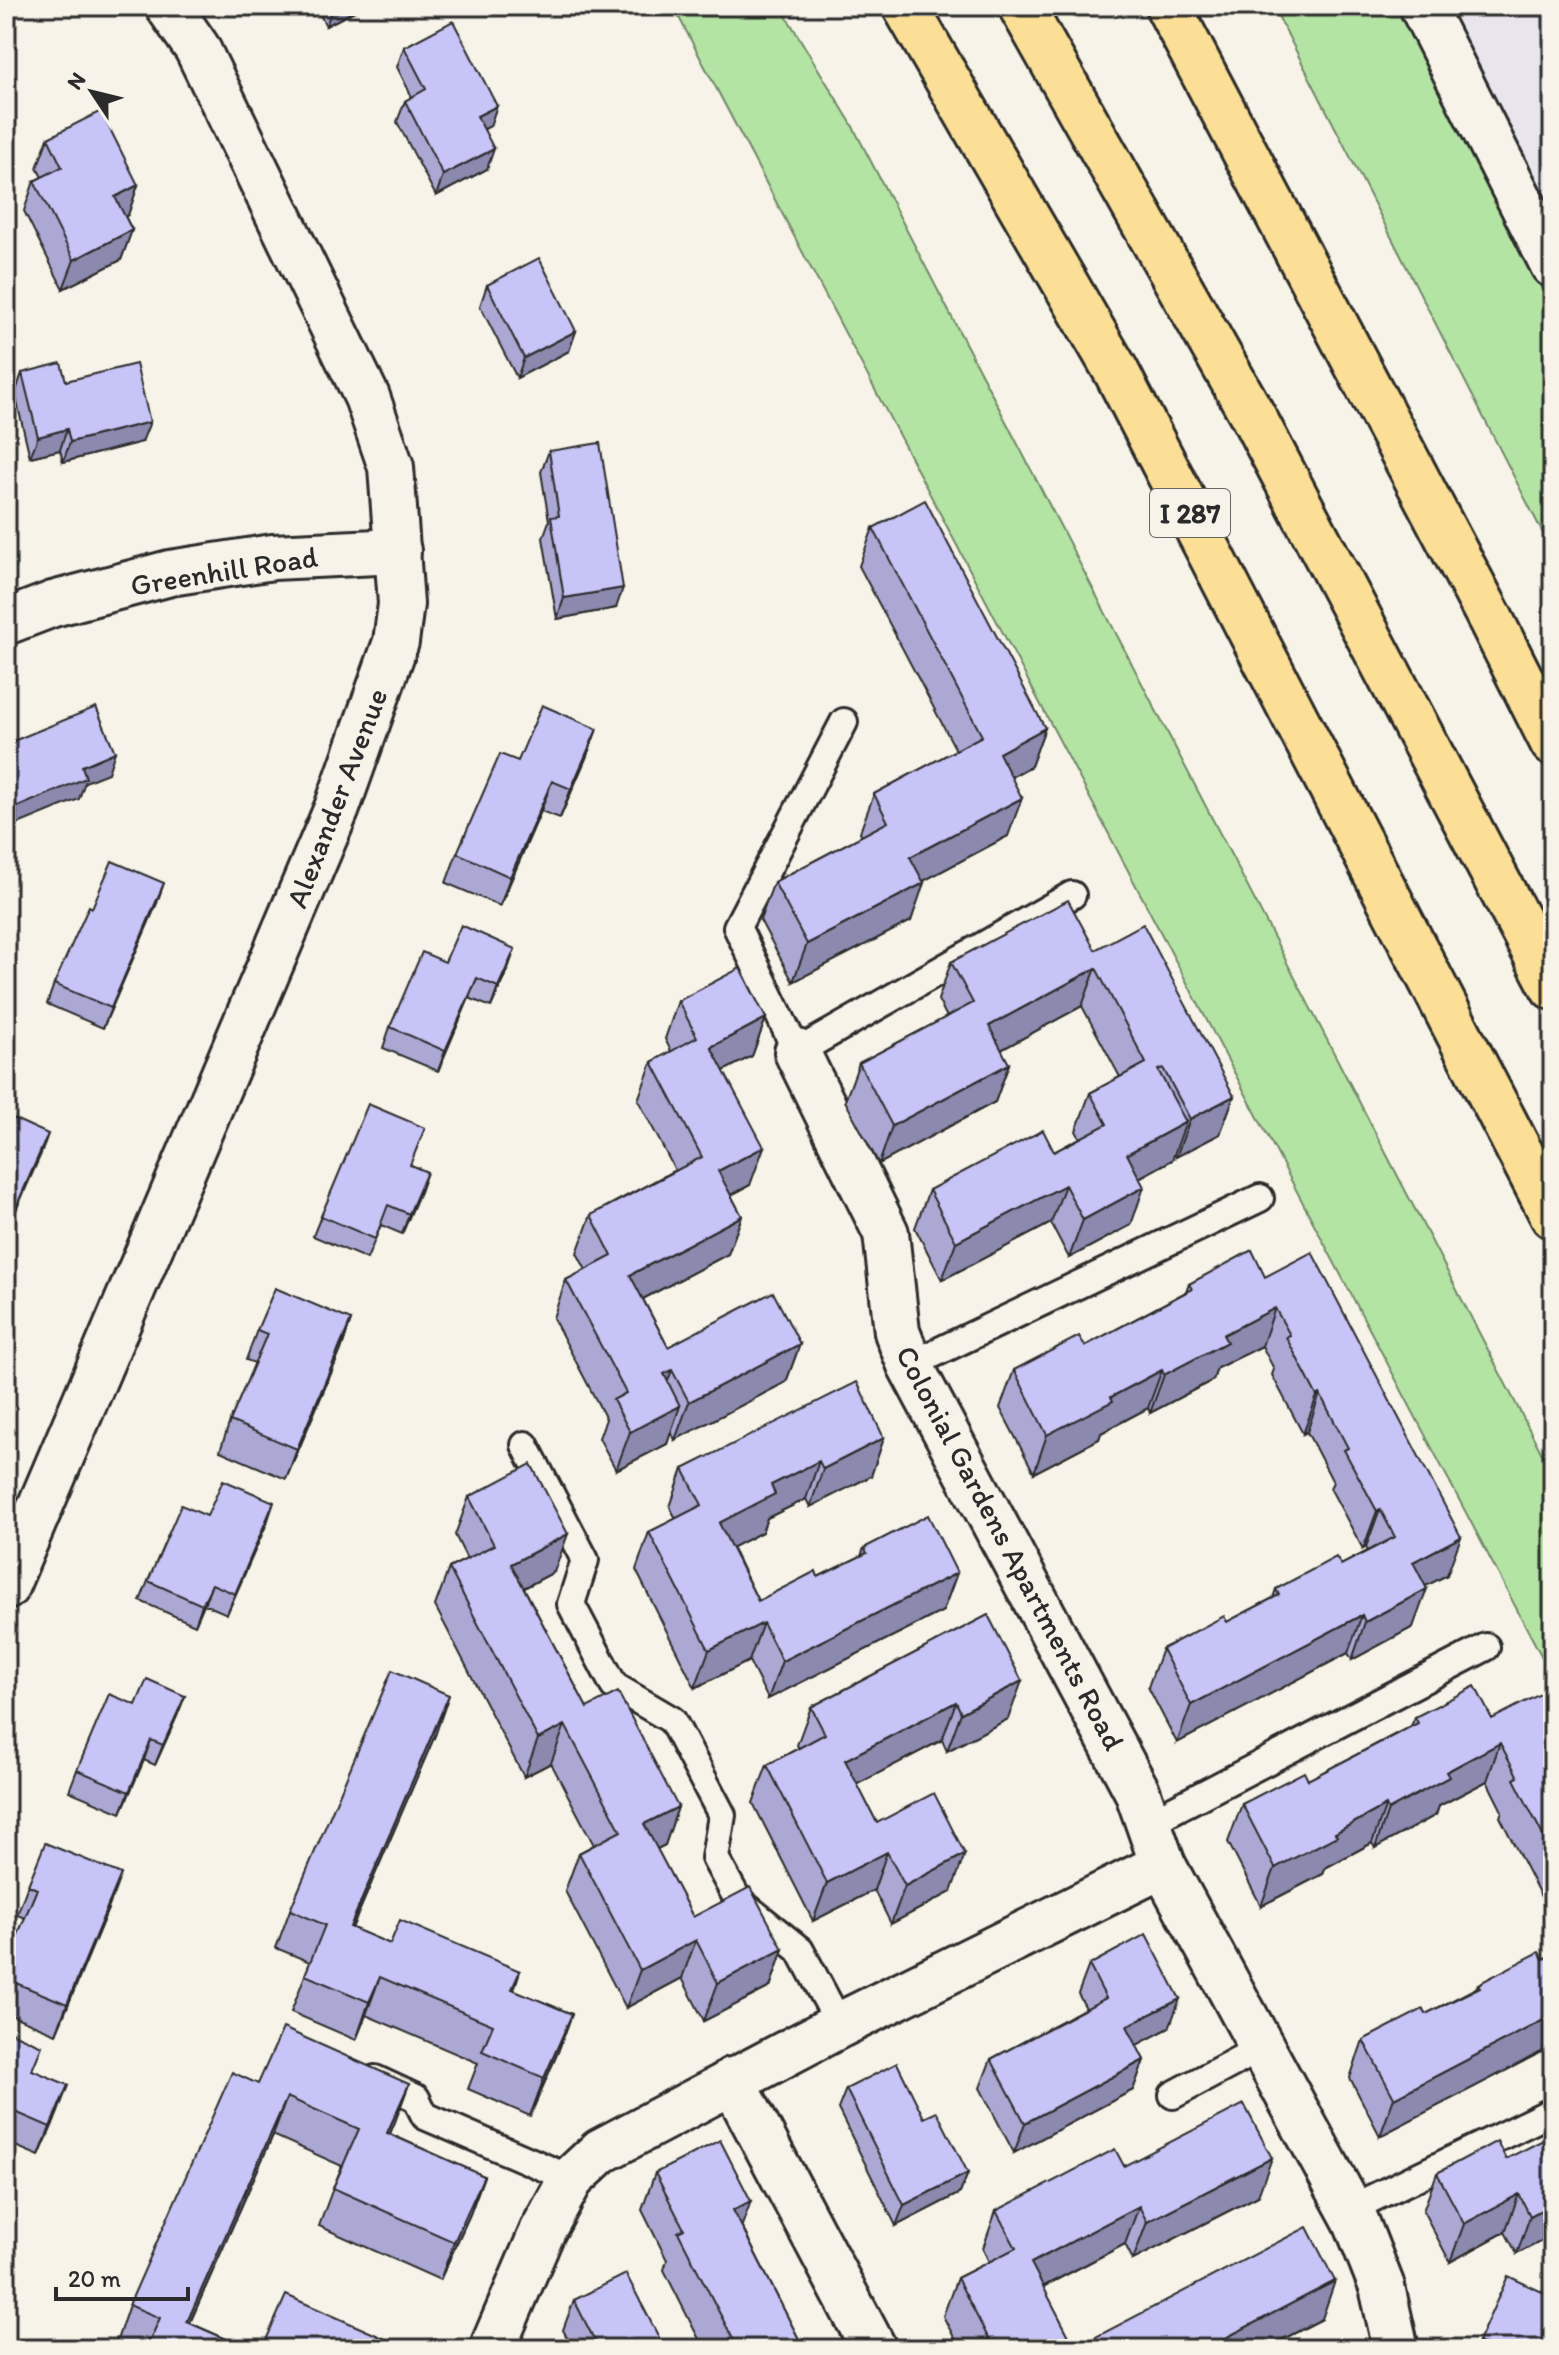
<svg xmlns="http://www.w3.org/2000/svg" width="1559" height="2355" viewBox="0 0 1559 2355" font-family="Itim,sans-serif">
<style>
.built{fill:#e9e5ec}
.green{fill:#b4e4a4;stroke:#708868;stroke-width:2}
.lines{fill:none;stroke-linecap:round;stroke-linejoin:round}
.lane-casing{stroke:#2b2b2b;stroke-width:32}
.street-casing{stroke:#2b2b2b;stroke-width:50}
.highway-casing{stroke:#2b2b2b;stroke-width:50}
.lane{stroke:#f7f3e8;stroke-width:26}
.street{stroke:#f7f3e8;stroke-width:44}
.highway{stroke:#fbdf96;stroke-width:44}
.wall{fill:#aba9d4;stroke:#2b2b2b;stroke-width:2}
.shaded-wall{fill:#8b89ad;stroke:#2b2b2b;stroke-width:2}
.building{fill:#c7c4f7;stroke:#2b2b2b;stroke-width:2}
.labels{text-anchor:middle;stroke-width:6;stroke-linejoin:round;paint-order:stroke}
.shield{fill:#f7f3e8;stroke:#686764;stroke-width:2}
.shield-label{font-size:28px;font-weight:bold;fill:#2b2b2b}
.street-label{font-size:30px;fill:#2b2b2b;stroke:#f7f3e8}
</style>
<rect width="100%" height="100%" fill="#f7f3e8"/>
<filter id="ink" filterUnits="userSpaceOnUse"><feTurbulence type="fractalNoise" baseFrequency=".0125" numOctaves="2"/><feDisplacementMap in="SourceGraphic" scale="16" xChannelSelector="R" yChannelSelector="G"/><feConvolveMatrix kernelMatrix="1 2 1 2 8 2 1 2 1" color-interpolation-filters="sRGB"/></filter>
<g filter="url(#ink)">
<!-- built -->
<path class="built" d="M1401,6H1553V264Z"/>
<!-- green -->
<g class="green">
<path d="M673,6H780L851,123L1553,1475V1678Z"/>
<path d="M1273,6H1401L1553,264V553Z"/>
</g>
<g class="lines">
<!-- lane casing -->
<g class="lane-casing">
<g id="lane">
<path d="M844,722L737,927L797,1052L1072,895"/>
<path d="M910,1365L1260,1198"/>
<path d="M525,1445L585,1560L571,1604L614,1686L672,1720L722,1815L715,1858L738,1900L800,1950L840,2025"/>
<path d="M1148,1823L1486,1647"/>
<path d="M375,2079L416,2098L425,2116L571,2179"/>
<path d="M1173,2095L1263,2047"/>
<path d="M1350,2209L1553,2111"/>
</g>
</g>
<!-- street casing -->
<g class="street-casing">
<g id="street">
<path d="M1422,6L1553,265"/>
<path d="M6,622L53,604L170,573L273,557L398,551"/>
<path d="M797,1052L886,1233L897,1332L910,1365L1137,1791L1163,1865L1356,2221L1382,2287L1396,2349"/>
<path d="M6,1587L337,808L396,642L401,604L391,467L367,397L197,48L168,6"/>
<path d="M732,2080L874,2349"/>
<path d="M492,2349L543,2230L571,2179L601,2151L840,2025L1163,1865"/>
</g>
</g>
<!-- highway casing -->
<g class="highway-casing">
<g id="highway">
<path d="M905,6L1116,371L1553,1216"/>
<path d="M1021,6L1253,416L1553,987"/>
<path d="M1168,6L1490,618L1553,743"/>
</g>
</g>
<!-- lane -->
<use href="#lane" class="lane"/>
<!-- street -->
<use href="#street" class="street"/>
<!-- highway -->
<use href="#highway" class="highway"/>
</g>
<!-- wall -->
<g class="wall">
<path d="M315,6H364L326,26Z"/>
<path d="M404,47L490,126L484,129L487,169L436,196L397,122L405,101L412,97L397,67Z"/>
<path d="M48,138L138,185L128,215L125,216L132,230L121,260L63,289L24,211L34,181L42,177L37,168Z"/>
<path d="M487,285L576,331L569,351L517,378L480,306Z"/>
<path d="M22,373L66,381L142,442L63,462L60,450L30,457L15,394Z"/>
<path d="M549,451L616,608L557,619L543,538L549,521L541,472Z"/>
<path d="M873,528L1045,728L1031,766L1011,777L1008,836L923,881L911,921L793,982L760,920L774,882L862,836L860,832L874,794L956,750L859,566Z"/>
<path d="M597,729L586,758L560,818L541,811L500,906L446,883L457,853L518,761Z"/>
<path d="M157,903L103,1028L47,1004L54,984L92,908Z"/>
<path d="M1095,950L1234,1096L1220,1134L1176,1157L1174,1154L1172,1160L1139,1178L1131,1225L1069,1258L1051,1223L942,1280L915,1228L929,1190L1054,1152L1080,1138L1076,1131L1090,1093L1120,1077L1082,1006L1001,1050L1009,1064L995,1102L879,1164L845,1101L859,1063L947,1017L938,1000L951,962Z"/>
<path d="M445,962L508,969L491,1007L469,998L438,1071L383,1048L390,1027Z"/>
<path d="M678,1001L766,1018L752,1056L723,1071L750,1185L731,1195L742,1216L728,1254L643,1299L668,1347L800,1344L786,1382L675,1440L671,1432L667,1444L616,1470L599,1438L606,1419L553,1318L566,1280L586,1270L577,1253L591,1215L675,1170L638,1100L652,1062L671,1051L665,1039Z"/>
<path d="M411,1165L427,1172L402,1234L381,1225L367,1259L313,1236L321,1216Z"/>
<path d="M1265,1277L1447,1575L1425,1586L1413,1627L1352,1660L1348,1653L1177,1743L1148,1687L1162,1649L1227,1622L1273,1598L1276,1589L1341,1565L1368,1551L1366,1547L1363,1549L1330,1488L1333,1482L1307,1432L1303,1434L1272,1375L1274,1369L1262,1346L1217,1368L1213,1380L1150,1413L1148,1408L1101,1433L1099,1439L1034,1473L1000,1408L1014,1370L1085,1346L1186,1292L1189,1284Z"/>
<path d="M351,1320L341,1350L286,1479L220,1451L230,1421L255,1363L246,1360L257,1330Z"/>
<path d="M884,1438L871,1476L810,1507L806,1499L767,1518L762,1532L732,1547L758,1601L818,1577L861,1556L864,1548L957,1573L943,1611L768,1699L749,1661L695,1688L636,1570L649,1532L676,1519L670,1507L683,1469Z"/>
<path d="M469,1497L554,1572L524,1588L587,1708L678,1807L665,1845L657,1849L693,1917L783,1949L770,1987L704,2021L682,1978L626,2008L565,1891L579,1853L594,1845L551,1763L524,1777L435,1606L449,1568L467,1559L455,1535Z"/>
<path d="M207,1516L267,1523L227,1614L204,1604L195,1625L140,1601L148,1581Z"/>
<path d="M988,1615L1008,1719L947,1751L942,1740L857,1784L877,1823L951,1892L891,1924L874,1890L813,1921L753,1803L767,1765L799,1748L797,1745L811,1707Z"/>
<path d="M185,1696L177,1716L155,1765L144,1760L121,1813L69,1791L77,1770L136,1705Z"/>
<path d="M1415,1717L1553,1719V1920L1500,1817L1502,1811L1487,1781L1439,1806L1436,1815L1375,1848L1372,1843L1325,1868L1323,1874L1261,1906L1228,1842L1242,1804L1308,1780L1411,1726Z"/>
<path d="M436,1733L352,1928L390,1944L520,1971L514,1990L572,2014L558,2052L530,2116L468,2089L478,2063L366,2015L356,2040L291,2012L310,1962L276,1948L290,1910Z"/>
<path d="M28,1885L110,1904L56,2034L6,2013V1963L25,1918L17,1915Z"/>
<path d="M1553,1954V2052L1551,2047L1380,2136L1350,2078L1363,2040L1426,2014L1476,1988L1478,1984L1543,1959Z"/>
<path d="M1089,1965L1169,2028L1136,2045L1144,2060L1133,2090L1014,2153L980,2088L991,2059L1086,2008L1078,1994Z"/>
<path d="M6,2030L33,2071L68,2085L39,2156L6,2142Z"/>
<path d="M258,2084H409L390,2134L484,2176L470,2214L440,2280L319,2226L333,2188L342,2166L273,2135L190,2323L249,2349H129L116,2343L129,2305Z"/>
<path d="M846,2089L924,2118L968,2173L960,2193L896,2226L838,2109Z"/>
<path d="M1506,2159L1553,2235L1517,2254L1505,2232L1450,2262L1423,2211L1437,2173Z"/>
<path d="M1124,2166L1258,2196L1133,2260L1125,2244L1043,2287L1075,2348L1322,2319L1264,2349H960L943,2316L957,2278L989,2262L983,2248L996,2211Z"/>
<path d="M655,2173L742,2227L804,2349H704L664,2270L667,2260L642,2210Z"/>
<path d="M574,2300L665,2349H573L563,2330Z"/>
<path d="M1478,2342L1553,2349H1476Z"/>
</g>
<!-- shaded-wall -->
<g class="shaded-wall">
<path d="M333,6H364L326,26Z"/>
<path d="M497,106L490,126L470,137L477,116Z"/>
<path d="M494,149L487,169L436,196L443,175Z"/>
<path d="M138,185L128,215L104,227L115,197Z"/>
<path d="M132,230L121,260L63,289L74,260Z"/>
<path d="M576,331L569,351L517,378L524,358Z"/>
<path d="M150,422L142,442L63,462L70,442Z"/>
<path d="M67,429L60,450L30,457L38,437Z"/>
<path d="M623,588L616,608L557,619L564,598Z"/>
<path d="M1045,728L1031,766L985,791L999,753Z"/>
<path d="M597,729L586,758L560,818L571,789Z"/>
<path d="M115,752L108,773L85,782L79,799L6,829V812L82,766Z"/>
<path d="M552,781L541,811L500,906L510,877Z"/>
<path d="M1022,798L1008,836L897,895L910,857Z"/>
<path d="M164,883L157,903L103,1028L111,1008Z"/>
<path d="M924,883L911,921L793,982L807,944Z"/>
<path d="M515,949L508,969L491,1007L498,987Z"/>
<path d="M1096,968L1082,1006L975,1064L989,1026Z"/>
<path d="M477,978L469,998L438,1071L445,1051Z"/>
<path d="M766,1018L752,1056L697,1085L711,1047Z"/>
<path d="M1009,1064L995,1102L879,1164L892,1126Z"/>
<path d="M1234,1096L1220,1134L1176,1157L1190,1119Z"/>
<path d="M1186,1122L1172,1160L1113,1192L1127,1154Z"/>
<path d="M48,1134L41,1154L6,1233V1230Z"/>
<path d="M764,1147L750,1185L705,1209L718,1171Z"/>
<path d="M427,1172L420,1192L402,1234L409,1214Z"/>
<path d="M1065,1185L1051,1223L942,1280L956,1242Z"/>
<path d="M1144,1187L1131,1225L1069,1258L1083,1220Z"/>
<path d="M742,1216L728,1254L616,1313L630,1275Z"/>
<path d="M1275,1308L1262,1346L1217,1368L1213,1380L1150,1413L1164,1375L1223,1335Z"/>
<path d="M351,1320L341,1350L286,1479L297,1449Z"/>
<path d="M800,1344L786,1382L675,1440L689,1402Z"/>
<path d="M672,1370L658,1408L664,1374Z"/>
<path d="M1162,1370L1148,1408L1101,1433L1099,1439L1034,1473L1047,1435L1111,1397Z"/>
<path d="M1320,1394L1307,1432L1303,1434L1317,1396Z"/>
<path d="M680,1406L667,1444L616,1470L630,1432Z"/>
<path d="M884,1438L871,1476L810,1507L823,1469Z"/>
<path d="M819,1461L806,1499L767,1518L762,1532L706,1561L719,1523L771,1485Z"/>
<path d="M274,1502L267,1523L227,1614L235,1594Z"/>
<path d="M1380,1509L1366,1547L1363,1549L1377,1511Z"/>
<path d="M568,1534L554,1572L497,1602L511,1564Z"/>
<path d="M1461,1537L1447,1575L1399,1600L1413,1562Z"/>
<path d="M957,1573L943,1611L768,1699L782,1661Z"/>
<path d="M212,1584L204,1604L195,1625L202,1605Z"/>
<path d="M1427,1589L1413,1627L1352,1660L1365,1622Z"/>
<path d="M1362,1615L1348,1653L1177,1743L1191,1705Z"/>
<path d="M763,1623L749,1661L695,1688L709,1650Z"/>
<path d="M1022,1681L1008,1719L947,1751L961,1713Z"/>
<path d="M449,1695L436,1733L336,1965L350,1927Z"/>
<path d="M185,1696L177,1716L155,1765L163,1745Z"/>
<path d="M956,1702L942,1740L831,1798L845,1760Z"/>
<path d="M565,1725L551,1763L524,1777L538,1739Z"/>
<path d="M151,1740L144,1760L121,1813L129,1792Z"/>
<path d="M1500,1743L1487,1781L1439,1806L1436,1815L1375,1848L1388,1810L1446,1772Z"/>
<path d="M1386,1805L1372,1843L1325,1868L1323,1874L1261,1906L1275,1868L1335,1833Z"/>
<path d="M678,1807L665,1845L631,1862L644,1824Z"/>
<path d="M887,1852L874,1890L813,1921L827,1883Z"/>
<path d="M965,1854L951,1892L891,1924L905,1886Z"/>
<path d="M121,1874L110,1904L56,2034L67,2004Z"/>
<path d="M696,1940L682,1978L626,2008L640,1970Z"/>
<path d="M783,1949L770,1987L704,2021L718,1983Z"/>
<path d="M380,1977L366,2015L356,2040L369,2002Z"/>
<path d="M1180,1999L1169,2028L1116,2056L1127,2026Z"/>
<path d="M572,2014L558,2052L530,2116L544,2078Z"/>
<path d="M1553,2015V2041L1551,2047L1380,2136L1394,2098Z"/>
<path d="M1144,2060L1133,2090L1014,2153L1025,2123Z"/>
<path d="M409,2084L395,2122L373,2171L387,2133Z"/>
<path d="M68,2085L57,2115L39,2156L50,2127Z"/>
<path d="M287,2097L273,2135L178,2349L187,2322Z"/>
<path d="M1272,2158L1258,2196L1133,2260L1147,2222Z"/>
<path d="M968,2173L960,2193L896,2226L904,2205Z"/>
<path d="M484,2176L470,2214L440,2280L454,2242Z"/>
<path d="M1519,2194L1505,2232L1450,2262L1464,2224Z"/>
<path d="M751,2201L737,2239L733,2210Z"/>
<path d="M1553,2204V2235L1517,2254L1530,2216Z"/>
<path d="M1139,2206L1125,2244L1017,2300L1031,2263Z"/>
<path d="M1335,2281L1322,2319L1264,2349H1204Z"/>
</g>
<!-- building -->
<g class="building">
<path d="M453,21L497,106L477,116L494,149L443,175L405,101L426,89L404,47Z"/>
<path d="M101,111L138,185L115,197L132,230L74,260L34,181L62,167L48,138Z"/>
<path d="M539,258L576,331L524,358L487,285Z"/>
<path d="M61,363L66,381L136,364L150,422L70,442L67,429L38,437L22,373Z"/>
<path d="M600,443L623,588L564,598L551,517L559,516L549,451Z"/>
<path d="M925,500L1045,728L999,753L1022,798L910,857L924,883L807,944L774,882L888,822L874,794L982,736L873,528Z"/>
<path d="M542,705L597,729L571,789L552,781L510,877L457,853L500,754L518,761Z"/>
<path d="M96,707L115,752L82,766L86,778L6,812V744Z"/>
<path d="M112,861L164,883L111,1008L54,984L89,906L92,908Z"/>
<path d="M1068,900L1095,950L1143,924L1234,1096L1190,1119L1163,1068L1158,1070L1186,1122L1127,1154L1144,1187L1083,1220L1065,1185L956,1242L929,1190L1043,1130L1054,1152L1107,1124L1090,1093L1146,1063L1096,968L989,1026L1009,1064L892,1126L859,1063L973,1003L951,962Z"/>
<path d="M461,925L515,949L498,987L477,978L445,1051L390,1027L422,952L445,962Z"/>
<path d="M740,968L766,1018L711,1047L764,1147L718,1171L742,1216L630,1275L668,1347L773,1292L800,1344L689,1402L672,1370L664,1374L680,1406L630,1432L613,1400L626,1393L566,1280L612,1256L591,1215L702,1157L652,1062L697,1037L678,1001Z"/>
<path d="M368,1104L425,1128L410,1165L427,1172L409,1214L388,1205L375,1239L321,1216Z"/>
<path d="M6,1115L48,1134L6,1230Z"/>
<path d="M1252,1250L1265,1277L1312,1252L1461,1537L1413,1562L1427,1589L1365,1622L1362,1615L1191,1705L1162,1649L1224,1616L1227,1622L1279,1595L1276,1589L1336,1557L1341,1565L1395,1537L1380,1509L1377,1511L1344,1450L1348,1448L1320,1394L1317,1396L1286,1337L1290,1335L1275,1308L1223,1335L1227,1342L1164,1375L1162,1370L1111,1397L1113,1401L1047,1435L1014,1370L1079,1336L1085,1346L1192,1289L1189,1284Z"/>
<path d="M275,1288L351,1320L297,1449L230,1421L267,1334L257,1330Z"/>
<path d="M857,1382L884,1438L823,1469L819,1461L771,1485L775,1494L719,1523L758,1601L816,1571L818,1577L867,1553L864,1548L928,1515L957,1573L782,1661L763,1623L709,1650L649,1532L702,1505L683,1469Z"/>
<path d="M531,1464L568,1534L511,1564L587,1708L618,1692L678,1807L644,1824L693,1917L750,1887L783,1949L718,1983L696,1940L640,1970L579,1853L621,1831L565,1725L538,1739L449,1568L494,1545L469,1497Z"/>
<path d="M223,1480L274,1502L235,1594L212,1584L202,1605L148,1581L181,1505L207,1516Z"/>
<path d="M988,1615L1022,1681L961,1713L956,1702L845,1760L877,1823L934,1793L965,1854L905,1886L887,1852L827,1883L767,1765L825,1734L811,1707Z"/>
<path d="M392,1670L449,1695L350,1927L390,1944L400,1920L520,1971L512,1989L572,2014L544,2078L482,2051L493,2025L380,1977L369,2002L305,1975L325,1925L290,1910Z"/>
<path d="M147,1679L185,1696L163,1745L151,1740L129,1792L77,1770L109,1694L136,1705Z"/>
<path d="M1475,1686L1492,1719L1540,1694L1553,1719V1855L1514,1779L1518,1777L1500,1743L1446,1772L1449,1777L1388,1810L1386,1805L1335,1833L1337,1836L1275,1868L1242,1804L1304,1772L1308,1780L1418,1723L1415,1717Z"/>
<path d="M45,1843L121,1874L67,2004L6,1979V1963L37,1889L28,1885Z"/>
<path d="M1146,1934L1180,1999L1127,2026L1144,2060L1025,2123L991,2059L1106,1998L1089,1965Z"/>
<path d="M1539,1952L1543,1959L1553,1954V2015L1394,2098L1363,2040L1423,2009L1426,2014L1480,1987L1478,1984Z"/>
<path d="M283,2028L409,2084L387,2133L484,2176L454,2242L333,2188L359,2129L287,2097L187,2322L249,2349H146L160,2318L129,2305L232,2072L258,2084Z"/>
<path d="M6,2030L42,2046L32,2070L68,2085L50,2127L6,2108Z"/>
<path d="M897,2063L924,2118L937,2112L968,2173L904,2205L846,2089Z"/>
<path d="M1244,2104L1272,2158L1147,2222L1139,2206L1031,2263L1075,2348L1307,2227L1335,2281L1204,2349H994L957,2278L1016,2248L996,2211L1115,2149L1124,2166Z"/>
<path d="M1553,2135V2204L1530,2216L1519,2194L1464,2224L1437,2173L1497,2141L1506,2159Z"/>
<path d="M720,2140L751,2201L733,2210L804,2349H738L678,2232L684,2229L655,2173Z"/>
<path d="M626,2274L665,2349H599L574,2300Z"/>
<path d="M1508,2276L1553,2297V2349H1493L1478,2342Z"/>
<path d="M286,2295L408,2349H262Z"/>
</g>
</g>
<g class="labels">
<!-- shield labels -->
<rect class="shield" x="1150" y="489" width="80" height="48" rx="6"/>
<g class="shield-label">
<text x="1190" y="523">I 287</text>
</g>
<!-- street labels -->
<g class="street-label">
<text transform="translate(224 571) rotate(-9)" y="10">Greenhill Road</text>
<text transform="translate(337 798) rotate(-69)" y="10">Alexander Avenue</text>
<text transform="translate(1010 1548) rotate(62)" y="10">Colonial Gardens Apartments Road</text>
</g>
</g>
<!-- margin -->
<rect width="1559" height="2355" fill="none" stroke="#f7f3e8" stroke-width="32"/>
<rect x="16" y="16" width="1527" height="2323" fill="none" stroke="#2b2b2b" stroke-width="3" filter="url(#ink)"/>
<!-- north arrow -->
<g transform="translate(92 92) rotate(305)" stroke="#f7f3e8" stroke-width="6" paint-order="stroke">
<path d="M0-6L14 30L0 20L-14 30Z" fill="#2b2b2b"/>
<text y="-12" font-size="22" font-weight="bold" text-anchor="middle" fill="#2b2b2b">N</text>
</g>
<!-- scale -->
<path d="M56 2287v12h132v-12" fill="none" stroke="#2b2b2b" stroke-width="4"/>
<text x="68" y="2287" font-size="24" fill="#2b2b2b" stroke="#f7f3e8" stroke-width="6" paint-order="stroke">20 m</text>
</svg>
